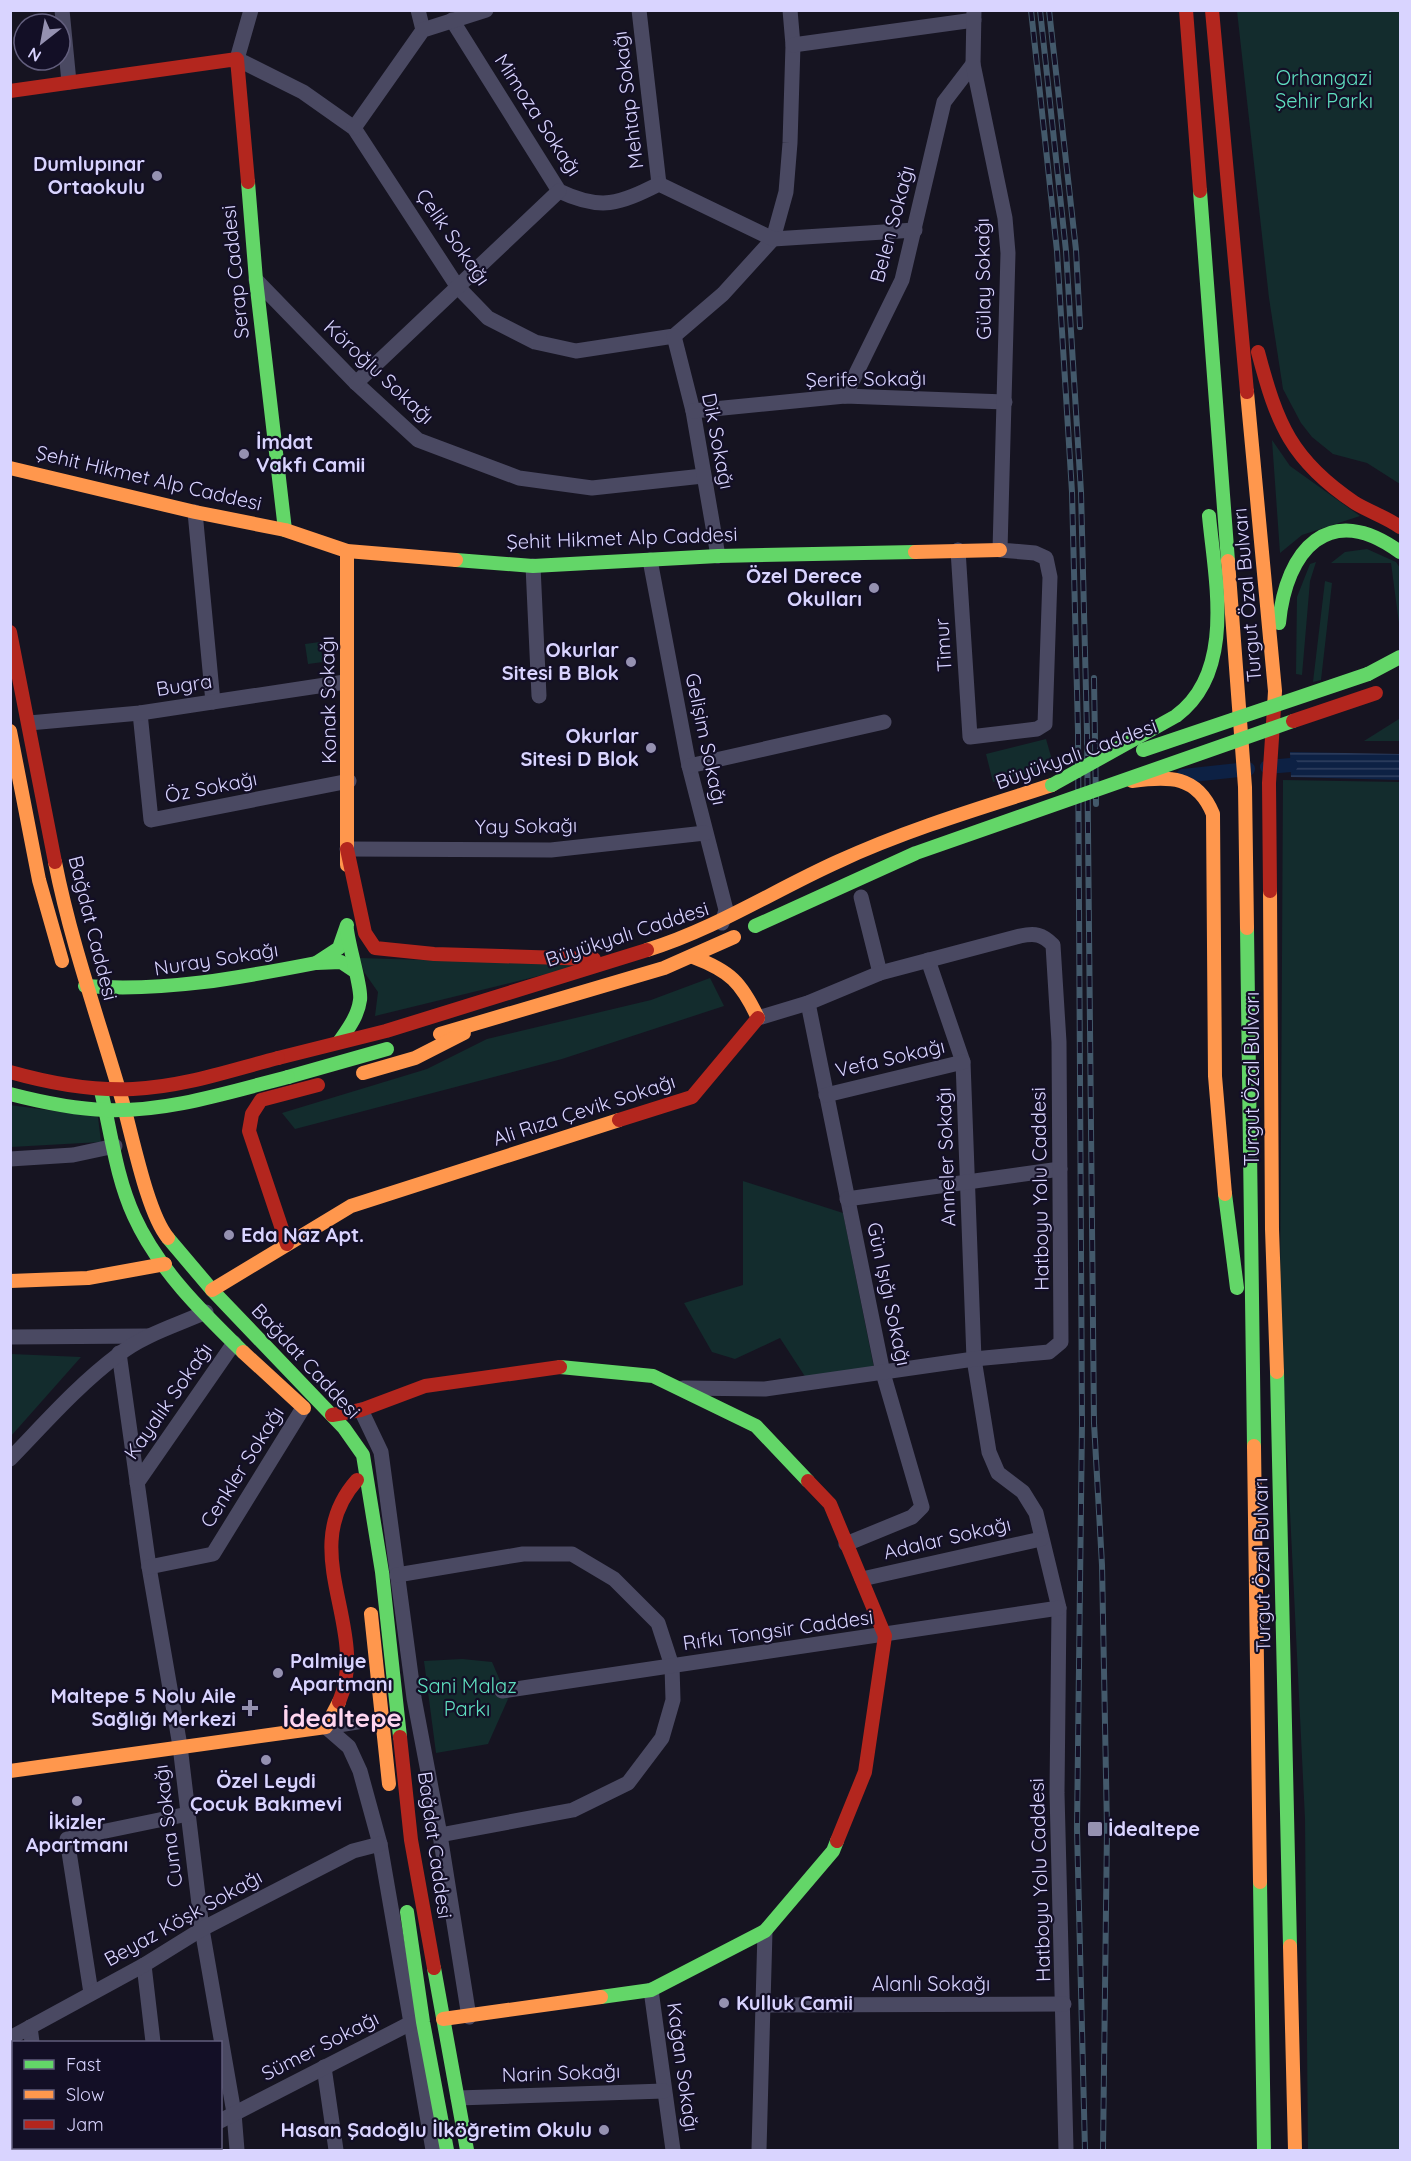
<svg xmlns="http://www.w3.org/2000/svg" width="1411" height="2161" viewBox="0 0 1411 2161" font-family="Quicksand,sans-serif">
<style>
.green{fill:#132c2d}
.water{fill:url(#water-rules)}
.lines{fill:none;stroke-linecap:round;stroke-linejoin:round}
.canal{stroke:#0d2144;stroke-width:14}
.street{stroke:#4a4962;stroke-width:15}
.fast{stroke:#63d668;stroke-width:14}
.slow{stroke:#ff974d;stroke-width:14}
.jam{stroke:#b3261e;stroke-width:14}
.rail-casing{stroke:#43596b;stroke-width:6}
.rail{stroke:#130f26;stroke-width:4;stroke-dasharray:11;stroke-linecap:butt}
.fast-bridge{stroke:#63d668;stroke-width:14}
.jam-bridge{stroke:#b3261e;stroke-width:14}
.poi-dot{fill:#9591b1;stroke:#130f26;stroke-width:2}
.labels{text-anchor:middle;stroke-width:4.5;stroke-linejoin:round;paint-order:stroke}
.park-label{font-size:20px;fill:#5fe0c0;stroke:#130f26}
.street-label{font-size:20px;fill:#d9d4ff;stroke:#130f26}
.poi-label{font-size:20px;font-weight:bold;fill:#d9d4ff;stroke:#130f26;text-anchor:end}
.district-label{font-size:26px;font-weight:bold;fill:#ffd6f0;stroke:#130f26}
</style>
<defs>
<pattern id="water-rules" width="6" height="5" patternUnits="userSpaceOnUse" patternTransform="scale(1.5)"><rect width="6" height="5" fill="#0d2144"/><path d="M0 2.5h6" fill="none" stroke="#304060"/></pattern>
</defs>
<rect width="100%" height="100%" fill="#161421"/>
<!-- green -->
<g class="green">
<path d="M1237,11H1400V484L1367,463L1333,454L1312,437L1301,423L1283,389L1269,298Z"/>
<path d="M1272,440L1290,466L1360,516L1302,535L1280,553Z"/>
<path d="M1367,549L1396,562L1400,568V631L1391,563H1331L1345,552Z"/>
<path d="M1316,562L1310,581L1302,675L1296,674L1297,597L1310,564Z"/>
<path d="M1325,581L1332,583L1321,680L1313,682Z"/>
<path d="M320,642L323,662L308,664L305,644Z"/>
<path d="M1399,719L1400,741H1364Z"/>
<path d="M1046,739L1054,767L993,782L986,754Z"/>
<path d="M1283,780L1400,782V2150H1308L1305,1819L1280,1307Z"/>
<path d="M360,958L583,965L375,1016L378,992L364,972Z"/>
<path d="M710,978L724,1006L562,1059L295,1129L282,1113L427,1069L487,1039L651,1000Z"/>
<path d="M10,1105L98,1117L101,1142L11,1147Z"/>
<path d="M743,1181L843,1213L874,1368L806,1378L780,1338L735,1359L712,1352L684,1303L743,1285Z"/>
<path d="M11,1354L81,1357L11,1436L10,1354Z"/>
<path d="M462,1659L492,1662L508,1699L488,1744L436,1753L424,1661Z"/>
</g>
<!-- water -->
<path class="water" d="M1290,752L1400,754V780L1291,777Z"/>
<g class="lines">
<!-- canal -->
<g class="canal">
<path d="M1267,767L1291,765"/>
<path d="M1183,776L1248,769"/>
</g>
<!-- street -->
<g class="street">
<path d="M62,10L69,82"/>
<path d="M251,10L237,59L303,92L354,128L457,286L488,318L535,342L576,351L674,336L723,294L773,239L786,192L790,143L793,45L790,10"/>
<path d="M418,10L423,30"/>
<path d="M639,10L659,184"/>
<path d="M452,20L559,191C601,211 619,204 659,184L773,239L915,230"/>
<path d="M793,45L974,20"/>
<path d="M354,128L423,30L486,10"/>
<path d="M256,280L356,383L418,440L519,478L592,488L703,476"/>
<path d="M674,336L693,411L718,556"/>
<path d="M356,383L559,191"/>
<path d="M845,396L902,280L944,102L973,64"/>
<path d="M693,411L845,396L1005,402"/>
<path d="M195,512L213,702"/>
<path d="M958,550L970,737L1037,729L1045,724L1050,577L1046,558L1035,553L1000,550L1008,253L1005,218L973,64L974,10"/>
<path d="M650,560L689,766L726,910L722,923"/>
<path d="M533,566L539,696"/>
<path d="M140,713L151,820L349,781"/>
<path d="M29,723L140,713L345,682"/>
<path d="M689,766L884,722"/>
<path d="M347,849L551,850L705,833"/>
<path d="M861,897L880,973"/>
<path d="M928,960L963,1062L974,1359L989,1452L998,1473L1023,1492L1036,1513L1059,1608L1057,1793L1066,2150"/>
<path d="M808,1003L883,1373L922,1507L912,1517L846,1544"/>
<path d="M826,1095L963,1062"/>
<path d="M10,1159L73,1155L115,1146"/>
<path d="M847,1199L1060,1169"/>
<path d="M10,1337L148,1336"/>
<path d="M119,1353L149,1567L180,1746L202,1929L234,2113L237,2150"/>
<path d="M683,1388L765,1389L974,1359L1049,1352L1061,1342L1059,1042L1053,945C1042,934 1035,933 1020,936L880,973L808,1003L758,1018"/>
<path d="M361,1410L381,1452L414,1698L440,1835L469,2017"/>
<path d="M10,1459C45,1423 78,1385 118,1355C143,1335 177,1325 206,1312"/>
<path d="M137,1483L234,1343"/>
<path d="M149,1567L213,1554L303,1408"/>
<path d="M397,1575L523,1554H572L614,1579L658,1623L672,1666L673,1700L662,1738L628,1783L573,1810L440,1835"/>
<path d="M862,1579L1041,1539"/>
<path d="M502,1691L1059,1608"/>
<path d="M326,1727L349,1747L360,1771L380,1844L433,2150"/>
<path d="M326,1727L357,1722"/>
<path d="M144,1965L153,2042"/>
<path d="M651,1990L673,2150"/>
<path d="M91,1993L67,1839L188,1814"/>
<path d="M763,2005L1064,2004"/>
<path d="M30,2027L32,2042"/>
<path d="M10,2038L144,1965L202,1929L353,1851L380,1844"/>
<path d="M324,2067L336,2150"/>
<path d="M458,2098L664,2091"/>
<path d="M220,2121L409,2024L419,2022"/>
<path d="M46,2148V2150"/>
<path d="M166,2150L172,2148"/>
<path d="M759,2150L765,1931"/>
</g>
<!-- fast -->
<g class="fast">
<path d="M248,182L256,280L285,530"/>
<path d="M1200,191L1228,561"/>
<path d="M456,560L533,566L718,556L915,552"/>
<path d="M1279,623C1286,550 1329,500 1400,552"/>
<path d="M1368,674L1400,657"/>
<path d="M347,925L339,948L316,963L341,962L353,970"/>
<path d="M1247,928L1254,1446"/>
<path d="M85,986C164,992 239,978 316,963"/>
<path d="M339,1042C348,1029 358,1016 360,1000C362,989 349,947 347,930"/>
<path d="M288,1077L387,1049"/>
<path d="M101,1091C111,1132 116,1177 134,1216C158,1269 202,1312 243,1352"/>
<path d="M1225,1194L1237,1288"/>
<path d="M168,1238L212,1290L344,1428L363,1455L382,1572L400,1737"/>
<path d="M560,1367L653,1376L756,1426L808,1481"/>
<path d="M1277,1372L1290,1946"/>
<path d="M1260,1882L1264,2150"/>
<path d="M407,1912L423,2022L447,2150"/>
<path d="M434,1968L467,2150"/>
<path d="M601,1997L651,1990L765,1931L833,1851L837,1841"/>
</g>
<!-- slow -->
<g class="slow">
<path d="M1247,392L1275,691L1274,708"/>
<path d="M10,468L195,512L285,530L347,551L456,560"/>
<path d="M347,551V865"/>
<path d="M915,552L1000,550"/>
<path d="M1228,561L1245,787L1247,928"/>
<path d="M10,731L39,880L62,961"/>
<path d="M1132,781C1169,776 1197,775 1213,814L1215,1076L1225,1194"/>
<path d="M55,862C71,943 99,1021 122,1100C132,1134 147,1213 168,1238"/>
<path d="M1270,891L1272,1229L1277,1372"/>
<path d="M647,950C715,929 773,891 837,862C906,830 980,808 1052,785"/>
<path d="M693,957C730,971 741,982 758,1018"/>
<path d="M440,1034L664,968L734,937"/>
<path d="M363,1073L415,1058L464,1033"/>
<path d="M10,1281L88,1278L165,1264"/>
<path d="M212,1290L351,1206L619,1120"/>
<path d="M243,1352L304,1408"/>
<path d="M1254,1446L1260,1882"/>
<path d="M371,1614L389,1784"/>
<path d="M10,1771L326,1727L339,1702"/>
<path d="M1290,1946L1295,2150"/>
<path d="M443,2019L601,1997"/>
</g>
<!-- jam -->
<g class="jam">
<path d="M1186,10L1200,191"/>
<path d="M1212,10L1247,392"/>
<path d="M10,91L237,59L248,182"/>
<path d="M1258,352C1277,424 1291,460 1355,503C1370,512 1386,517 1400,527"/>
<path d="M10,632L55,862"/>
<path d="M347,849L365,933L375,948L434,954L594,959"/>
<path d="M1270,891L1269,783L1274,708"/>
<path d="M278,1058L386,1031L647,950"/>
<path d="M619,1120L692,1097L758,1018"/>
<path d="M287,1244L249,1131L252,1114L261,1100L318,1085"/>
<path d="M332,1415L361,1410L425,1386L560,1367"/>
<path d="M808,1481L830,1504L885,1636L865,1772L837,1841"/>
<path d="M339,1702C371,1628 294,1551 357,1480"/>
<path d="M400,1737L411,1840L434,1968"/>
</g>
<!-- rail casing -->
<g class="rail-casing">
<g id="rail">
<path d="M1031,10L1057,251L1072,492L1078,731L1082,1423L1077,1829L1085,2150"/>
<path d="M1040,10L1066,251L1081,492L1087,732L1094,1423L1102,1565L1107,1829L1103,2150"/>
<path d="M1049,10L1076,250L1080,327"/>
<path d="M1094,678L1096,804"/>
</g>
</g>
<!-- rail -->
<use href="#rail" class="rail"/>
<!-- fast-bridge -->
<g class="fast-bridge">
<path d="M1143,750L1368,674"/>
<path d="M1052,785L1176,716C1236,672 1215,580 1209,516"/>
<path d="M755,926L916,853L1293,721"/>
<path d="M10,1094C41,1102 73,1109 106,1110C168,1112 229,1092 288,1077"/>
</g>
<!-- jam-bridge -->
<g class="jam-bridge">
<path d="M1293,721L1376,693"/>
<path d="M10,1072C49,1083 93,1091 133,1089C183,1087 231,1070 278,1058"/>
</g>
</g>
<!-- markers -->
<g class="poi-dot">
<circle cx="157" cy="176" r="6"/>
<circle cx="244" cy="454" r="6"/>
<circle cx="874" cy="588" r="6"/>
<circle cx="631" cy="662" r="6"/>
<circle cx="651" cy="748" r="6"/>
<circle cx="229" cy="1235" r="6"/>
<circle cx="278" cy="1673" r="6"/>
<path d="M247 1699h6v6h6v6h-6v6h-6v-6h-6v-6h6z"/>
<circle cx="266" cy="1760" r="6"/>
<circle cx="77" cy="1801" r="6"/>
<rect x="1087" y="1821" width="16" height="16" rx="3"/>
<circle cx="724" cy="2003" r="6"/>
<circle cx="604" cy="2130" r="6"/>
</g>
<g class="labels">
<!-- park labels -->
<g class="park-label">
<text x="1324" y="85">Orhangazi<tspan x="1324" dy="23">Şehir Parkı</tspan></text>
<text x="467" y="1693">Sani Malaz<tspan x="467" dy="23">Parkı</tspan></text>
</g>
<!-- street labels -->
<g class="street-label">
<text transform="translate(628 100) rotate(-97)" y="7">Mehtap Sokağı</text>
<text transform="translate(538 115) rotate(57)" y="7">Mimoza Sokağı</text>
<text transform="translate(892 224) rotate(-75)" y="7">Belen Sokağı</text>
<text transform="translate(453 237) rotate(55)" y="7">Çelik Sokağı</text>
<text transform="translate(235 272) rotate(-96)" y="7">Serap Caddesi</text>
<text transform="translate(983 279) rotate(-91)" y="7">Gülay Sokağı</text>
<text transform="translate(379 372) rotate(43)" y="7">Köroğlu Sokağı</text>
<text transform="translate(866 379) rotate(-1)" y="7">Şerife Sokağı</text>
<text transform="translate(718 441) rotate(79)" y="7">Dik Sokağı</text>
<text transform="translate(149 478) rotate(13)" y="7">Şehit Hikmet Alp Caddesi</text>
<text transform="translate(622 538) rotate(-2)" y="7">Şehit Hikmet Alp Caddesi</text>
<text transform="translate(1247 595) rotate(-95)" y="7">Turgut Özal Bulvarı</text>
<text transform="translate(943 645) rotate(-94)" y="7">Timur</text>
<text transform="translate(184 685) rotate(-9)" y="7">Bugra</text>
<text transform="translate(328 700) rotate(-91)" y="7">Konak Sokağı</text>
<text transform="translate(706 739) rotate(78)" y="7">Gelişim Sokağı</text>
<text transform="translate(1076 754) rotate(-20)" y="7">Büyükyalı Caddesi</text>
<text transform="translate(211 787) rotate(-11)" y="7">Öz Sokağı</text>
<text transform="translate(526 826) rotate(-1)" y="7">Yay Sokağı</text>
<text transform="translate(93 928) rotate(76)" y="7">Bağdat Caddesi</text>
<text transform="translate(627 934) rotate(-18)" y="7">Büyükyalı Caddesi</text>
<text transform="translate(216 959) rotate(-9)" y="7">Nuray Sokağı</text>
<text transform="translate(890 1058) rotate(-13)" y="7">Vefa Sokağı</text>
<text transform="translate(1252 1079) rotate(-90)" y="7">Turgut Özal Bulvarı</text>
<text transform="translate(584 1110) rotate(-18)" y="7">Ali Rıza Çevik Sokağı</text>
<text transform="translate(946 1157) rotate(-92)" y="7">Anneler Sokağı</text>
<text transform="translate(1040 1189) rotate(-91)" y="7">Hatboyu Yolu Caddesi</text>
<text transform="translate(889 1294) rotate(78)" y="7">Gün Işığı Sokağı</text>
<text transform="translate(306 1361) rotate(47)" y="7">Bağdat Caddesi</text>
<text transform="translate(168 1401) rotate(-55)" y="7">Kayalık Sokağı</text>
<text transform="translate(242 1467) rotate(-58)" y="7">Cenkler Sokağı</text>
<text transform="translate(947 1538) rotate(-13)" y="7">Adalar Sokağı</text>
<text transform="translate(1262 1565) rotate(-91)" y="7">Turgut Özal Bulvarı</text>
<text transform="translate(778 1630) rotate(-8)" y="7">Rıfkı Tongsir Caddesi</text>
<text transform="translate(168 1826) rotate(-97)" y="7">Cuma Sokağı</text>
<text transform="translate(435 1845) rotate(82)" y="7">Bağdat Caddesi</text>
<text transform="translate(1040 1880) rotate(-92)" y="7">Hatboyu Yolu Caddesi</text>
<text transform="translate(183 1918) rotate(-29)" y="7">Beyaz Köşk Sokağı</text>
<text x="931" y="1991">Alanlı Sokağı</text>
<text transform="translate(320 2046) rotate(-27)" y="7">Sümer Sokağı</text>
<text transform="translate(683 2067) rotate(82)" y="7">Kağan Sokağı</text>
<text transform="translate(561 2073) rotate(-2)" y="7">Narin Sokağı</text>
</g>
<!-- poi labels -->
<g class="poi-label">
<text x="145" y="171">Dumlupınar<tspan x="145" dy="23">Ortaokulu</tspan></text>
<text x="256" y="449" text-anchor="start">İmdat<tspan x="256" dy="23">Vakfı Camii</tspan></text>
<text x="862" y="583">Özel Derece<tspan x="862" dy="23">Okulları</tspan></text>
<text x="619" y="657">Okurlar<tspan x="619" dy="23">Sitesi B Blok</tspan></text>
<text x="639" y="743">Okurlar<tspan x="639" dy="23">Sitesi D Blok</tspan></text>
<text x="241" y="1242" text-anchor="start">Eda Naz Apt.</text>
<text x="290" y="1668" text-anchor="start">Palmiye<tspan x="290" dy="23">Apartmanı</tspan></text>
<text x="236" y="1703">Maltepe 5 Nolu Aile<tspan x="236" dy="23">Sağlığı Merkezi</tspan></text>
<text x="266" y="1788" text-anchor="middle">Özel Leydi<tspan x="266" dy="23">Çocuk Bakımevi</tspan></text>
<text x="77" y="1829" text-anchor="middle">İkizler<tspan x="77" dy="23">Apartmanı</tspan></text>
<text x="1108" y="1836" text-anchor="start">İdealtepe</text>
<text x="736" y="2010" text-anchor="start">Kulluk Camii</text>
<text x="592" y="2137">Hasan Şadoğlu İlköğretim Okulu</text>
</g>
<!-- district labels -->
<g class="district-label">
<text x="342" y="1727">İdealtepe</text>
</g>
</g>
<!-- border -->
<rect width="1411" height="2161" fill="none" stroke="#d9d4ff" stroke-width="24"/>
<!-- legend -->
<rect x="12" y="2041" width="210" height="108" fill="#130f26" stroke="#625e7d" stroke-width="1.5"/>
<rect x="24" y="2060" width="30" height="9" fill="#63d668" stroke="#625e7d" stroke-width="1.5"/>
<text x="66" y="2071" font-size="18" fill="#d9d4ff">Fast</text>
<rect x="24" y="2090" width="30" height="9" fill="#ff974d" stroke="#625e7d" stroke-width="1.5"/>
<text x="66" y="2101" font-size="18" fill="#d9d4ff">Slow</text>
<rect x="24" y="2120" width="30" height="9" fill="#b3261e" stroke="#625e7d" stroke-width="1.5"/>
<text x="66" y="2131" font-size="18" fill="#d9d4ff">Jam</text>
<!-- north arrow -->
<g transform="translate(42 42) rotate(211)"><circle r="28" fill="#130f26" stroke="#625e7d" stroke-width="1.5"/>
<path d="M0-4.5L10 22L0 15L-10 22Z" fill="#9591b1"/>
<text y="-9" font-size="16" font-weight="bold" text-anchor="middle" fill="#d9d4ff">N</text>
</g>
</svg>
